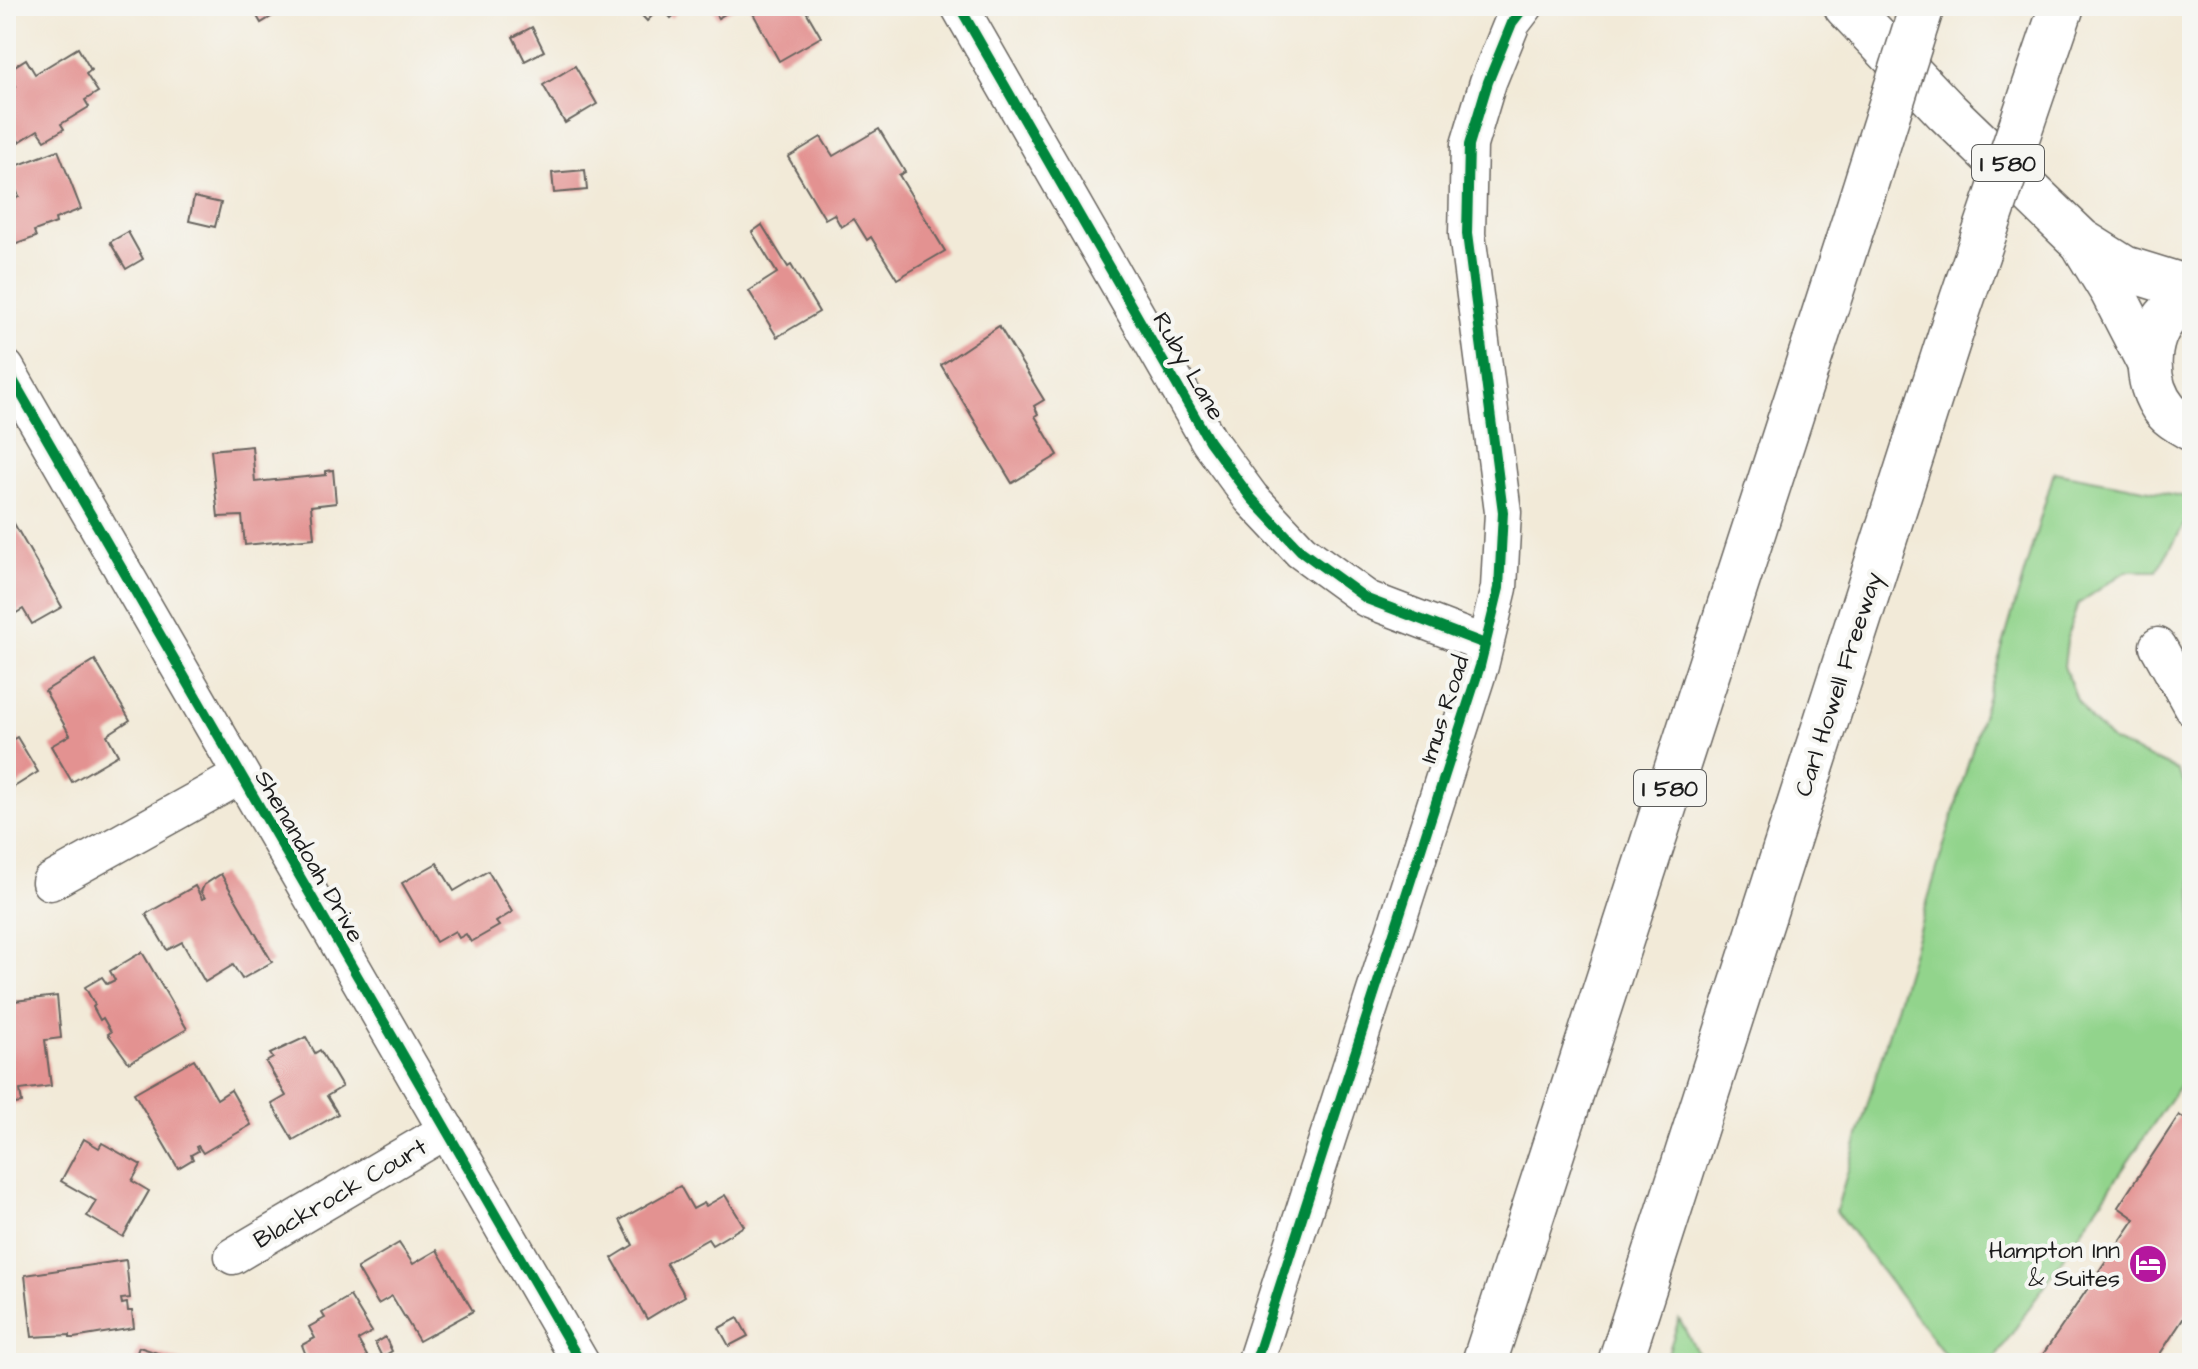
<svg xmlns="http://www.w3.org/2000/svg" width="2198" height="1369" viewBox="0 0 2198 1369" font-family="'Architects Daughter',sans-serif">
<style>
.green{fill:#92d48c;stroke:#577854;stroke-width:2}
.building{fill:#e39291}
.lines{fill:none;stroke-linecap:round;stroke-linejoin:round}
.street-casing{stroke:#67645e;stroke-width:39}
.secondary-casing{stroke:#67645e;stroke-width:47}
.highway-casing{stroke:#67645e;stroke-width:47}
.street{stroke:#fff;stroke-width:36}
.secondary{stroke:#fff;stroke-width:44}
.highway{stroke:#fff;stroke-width:44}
.highway-bridge-casing{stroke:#67645e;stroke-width:47;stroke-linecap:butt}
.highway-bridge{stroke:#fff;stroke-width:44}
.cycleway-casing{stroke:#f6f6f2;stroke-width:15}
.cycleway{stroke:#00873e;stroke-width:10}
.labels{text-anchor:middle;stroke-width:8;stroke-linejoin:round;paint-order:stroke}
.shield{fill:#f6f6f2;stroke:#5d5d5c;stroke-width:2}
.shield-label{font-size:22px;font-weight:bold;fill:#1c1c1c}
.street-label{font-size:24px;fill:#1c1c1c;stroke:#f6f6f2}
.poi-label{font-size:24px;fill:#1c1c1c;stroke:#f6f6f2;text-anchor:end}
</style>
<rect width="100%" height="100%" fill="#f6f6f2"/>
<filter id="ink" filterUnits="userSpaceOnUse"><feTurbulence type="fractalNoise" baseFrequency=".0125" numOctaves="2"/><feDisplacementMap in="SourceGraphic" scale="16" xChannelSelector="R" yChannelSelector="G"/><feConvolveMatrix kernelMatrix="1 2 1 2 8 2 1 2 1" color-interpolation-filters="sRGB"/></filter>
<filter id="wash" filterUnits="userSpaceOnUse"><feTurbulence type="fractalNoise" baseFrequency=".006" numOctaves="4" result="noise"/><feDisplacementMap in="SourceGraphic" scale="32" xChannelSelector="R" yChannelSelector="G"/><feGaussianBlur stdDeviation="1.8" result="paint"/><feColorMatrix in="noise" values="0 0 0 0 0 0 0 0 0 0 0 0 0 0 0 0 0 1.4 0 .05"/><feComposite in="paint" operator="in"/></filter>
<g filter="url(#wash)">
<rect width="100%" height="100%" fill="#f2ead8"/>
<!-- green -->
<g class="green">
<path d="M2054,472L2192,498V511L2157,571H2126L2078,604L2068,633L2064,666L2077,700L2092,721L2114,742L2177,770L2192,797V1067L1992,1363H1951L1836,1211Z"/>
<path d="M1679,1319L1703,1363H1665Z"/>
</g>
<g id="blocks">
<!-- building -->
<g class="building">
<path d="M251,6H289L261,23Z"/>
<path d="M633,6H684L671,18L661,7L647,21Z"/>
<path d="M711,6H738L718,18Z"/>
<path d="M749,6H803L821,37L779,61Z"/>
<path d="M532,27L544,51L525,61L513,37Z"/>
<path d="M78,48L91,70L86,74L98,92L85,100L89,107L61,124L64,129L45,140L38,130L19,142L6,121V93L16,86L7,71L26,59L35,74Z"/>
<path d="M575,66L597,104L565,123L543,85Z"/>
<path d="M879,129L905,172L899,175L945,251L897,279L871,237L867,240L854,219L841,227L834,214L825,219L788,157L821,137L833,156Z"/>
<path d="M58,150L81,209L55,219L56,223L34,231L36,237L14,245L6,224V202L19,197L8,169Z"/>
<path d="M585,170L587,190L554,193L552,173Z"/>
<path d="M194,197L221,203L215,227L189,221Z"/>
<path d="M762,225L788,267L791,265L819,312L777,337L749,291L777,273L752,232Z"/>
<path d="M128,232L143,259L126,269L110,242Z"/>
<path d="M999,326L1044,400L1034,406L1038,414L1035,416L1058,455L1012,483L941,365Z"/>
<path d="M252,446L255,482L326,475V471L333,470L336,503L311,506L314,538L245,545L242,516L218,517L211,450Z"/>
<path d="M12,520L62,607L32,624L23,609L6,619V523Z"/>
<path d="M95,660L130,720L107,735L118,755L72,782L51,746L70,735L45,691Z"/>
<path d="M17,737L38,772L6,792V743Z"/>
<path d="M437,863L454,891L488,871L512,912L496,922L499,926L471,942L466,934L459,938L455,931L436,942L402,883Z"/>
<path d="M221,874L272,962L242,979L233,965L205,982L182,942L167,950L146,914L195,886L202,899L205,898L201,892L204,885Z"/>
<path d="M142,952L187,1029L129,1063L108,1034L111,1032L103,1018L100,1020L93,1007L95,1005L85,987L102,977L107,984L115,980L110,971Z"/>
<path d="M57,996L61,1038L45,1040L51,1086L20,1090L22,1103L6,1105V1002Z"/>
<path d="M306,1037L315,1053L320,1050L342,1087L327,1096L338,1114L293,1140L272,1104L286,1096L266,1062L273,1058L270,1054Z"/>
<path d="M194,1059L217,1099L231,1090L251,1125L203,1153L198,1146L196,1147L198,1151L191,1155L193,1159L178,1168L134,1093Z"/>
<path d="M2179,1115L2192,1124V1312L2189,1310L2154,1363H2037L2135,1219L2118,1207Z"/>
<path d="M84,1139L99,1148L102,1143L141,1165L132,1181L149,1191L123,1237L87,1216L96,1201L61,1181Z"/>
<path d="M680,1186L693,1209L704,1203L706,1206L725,1195L744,1226L712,1245L708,1239L666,1263L685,1296L647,1319L612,1258L633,1245L620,1220Z"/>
<path d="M399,1243L413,1264L437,1250L473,1311L419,1341L392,1296L378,1304L357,1268Z"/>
<path d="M126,1260L130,1298L121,1299L122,1304L127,1303L128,1311H132L134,1328L74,1338H70V1335L32,1337L25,1275Z"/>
<path d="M350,1296L372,1332L358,1340L371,1363H309L302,1345L315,1338L309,1327L325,1318L322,1313Z"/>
<path d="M738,1318L748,1336L729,1346L719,1328Z"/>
<path d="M385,1337L392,1351L382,1357L375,1343Z"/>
<path d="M139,1347L185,1362V1363H133Z"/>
</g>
</g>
</g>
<g filter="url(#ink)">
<use href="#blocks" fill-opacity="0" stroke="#67645e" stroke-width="2"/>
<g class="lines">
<!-- street casing -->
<g class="street-casing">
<g id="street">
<path d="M959,6L1209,441L1251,498L1301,551L1367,599L1485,644"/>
<path d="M6,368L581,1363"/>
<path d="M2158,646L2192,707"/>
<path d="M50,882L240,776"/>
<path d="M233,1256L447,1130"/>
<path d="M1255,1363L1480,666L1499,588L1503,512L1467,234L1469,145L1488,82L1512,23L1525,6"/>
</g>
</g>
<!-- secondary casing -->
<g class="secondary-casing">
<g id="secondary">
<path d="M1846,6L1947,112L2081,241L2124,268L2192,289"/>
<path d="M2085,247L2112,291L2148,361"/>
<path d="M2192,300C2187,303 2179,305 2175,308C2144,332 2142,382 2166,411C2173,419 2183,424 2192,429"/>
</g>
</g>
<!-- highway casing -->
<g class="highway-casing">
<g id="highway">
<path d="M1484,1363L1857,212"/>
<path d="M1620,1363L1955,320"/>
</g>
</g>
<!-- street -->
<use href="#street" class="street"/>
<!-- secondary -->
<use href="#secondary" class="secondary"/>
<!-- highway -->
<use href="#highway" class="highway"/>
<!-- highway-bridge casing -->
<g class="highway-bridge-casing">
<g id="highway-bridge">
<path d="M1857,212L1922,6"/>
<path d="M1955,320L2062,6"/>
</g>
</g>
<!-- highway-bridge -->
<use href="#highway-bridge" class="highway-bridge"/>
<!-- cycleway casing -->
<g class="cycleway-casing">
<g id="cycleway">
<path d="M959,6L1209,441L1251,498L1301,551L1367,599L1485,644"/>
<path d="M6,368L581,1363"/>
<path d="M1255,1363L1480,666L1499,588L1503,512L1467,234L1469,145L1488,82L1512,23L1525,6"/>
</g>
</g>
<!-- cycleway -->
<use href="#cycleway" class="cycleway"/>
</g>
</g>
<!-- icons -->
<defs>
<g id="hotel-disc" transform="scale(2)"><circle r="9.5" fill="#b5179e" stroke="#f6f6f2"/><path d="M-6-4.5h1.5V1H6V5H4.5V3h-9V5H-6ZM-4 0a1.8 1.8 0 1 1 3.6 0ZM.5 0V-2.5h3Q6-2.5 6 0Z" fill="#fff"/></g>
</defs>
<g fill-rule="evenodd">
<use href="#hotel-disc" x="2148" y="1264"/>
</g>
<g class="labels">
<!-- shield labels -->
<g class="shield">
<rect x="1972" y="145" width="72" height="36" rx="6"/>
<rect x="1634" y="770" width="72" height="36" rx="6"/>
</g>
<g class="shield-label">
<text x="2008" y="171">I 580</text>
<text x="1670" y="796">I 580</text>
</g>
<!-- street labels -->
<g class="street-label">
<text transform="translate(1189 366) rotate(60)" y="8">Ruby Lane</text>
<text transform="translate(1838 684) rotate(-72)" y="8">Carl Howell Freeway</text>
<text transform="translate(1444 709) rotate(-72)" y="8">Imus Road</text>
<text transform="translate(310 856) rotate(60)" y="8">Shenandoah Drive</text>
<text transform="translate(340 1193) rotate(-30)" y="8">Blackrock Court</text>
</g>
<!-- poi labels -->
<g class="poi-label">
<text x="2120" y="1258">Hampton Inn<tspan x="2120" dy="28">&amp; Suites</tspan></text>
</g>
</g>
<!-- margin -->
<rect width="2198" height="1369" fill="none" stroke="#f6f6f2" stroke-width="32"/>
</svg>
